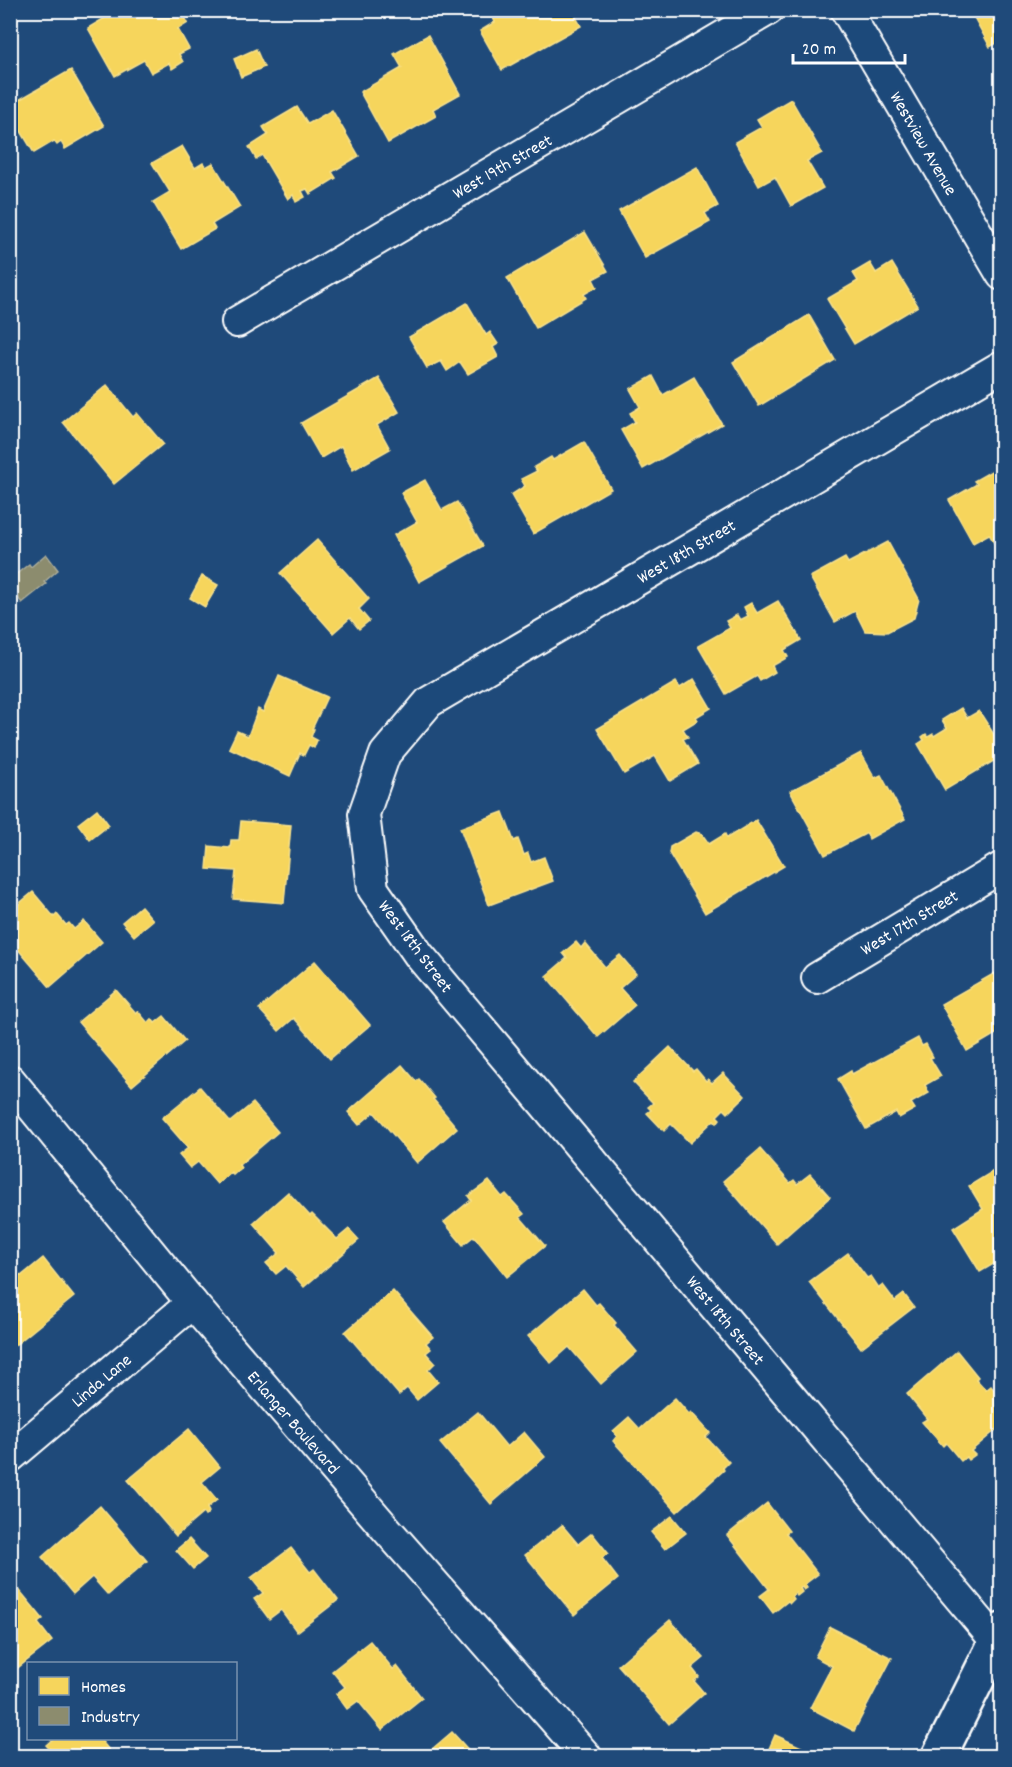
<svg xmlns="http://www.w3.org/2000/svg" width="1012" height="1767" viewBox="0 0 1012 1767" font-family="Dekko,sans-serif">
<style>
.homes{fill:#f6d55c;stroke:#f9e28d;stroke-width:1.5}
.industry{fill:#8c8c6e;stroke:#aeae9a;stroke-width:1.5}
.lines{fill:none;stroke-linecap:round;stroke-linejoin:round}
.minor-casing{stroke:#fff;stroke-width:34}
.tertiary-casing{stroke:#fff;stroke-width:38}
.minor{stroke:#1f4a7a;stroke-width:30}
.tertiary{stroke:#1f4a7a;stroke-width:33}
.labels{text-anchor:middle;stroke-width:6;stroke-linejoin:round;paint-order:stroke}
.street-label{font-size:18px;fill:#fff;stroke:#1f4a7a}
</style>
<rect width="100%" height="100%" fill="#1f4a7a"/>
<filter id="ink" filterUnits="userSpaceOnUse"><feTurbulence type="fractalNoise" baseFrequency=".0167" numOctaves="2"/><feDisplacementMap in="SourceGraphic" scale="12" xChannelSelector="R" yChannelSelector="G"/><feConvolveMatrix kernelMatrix="1 2 1 2 8 2 1 2 1" color-interpolation-filters="sRGB"/></filter>
<g filter="url(#ink)">
<!-- homes -->
<g class="homes">
<path d="M118,10H181L188,23L178,29L189,49L179,54L183,62L172,69L169,63L151,73L144,60L115,76L88,28Z"/>
<path d="M489,10H572L581,26L502,70L480,31L495,22Z"/>
<path d="M970,10H1002V40L990,47Z"/>
<path d="M428,35L460,94L433,109L436,116L388,143L360,92L402,68L394,54Z"/>
<path d="M256,49L264,67L241,77L234,59Z"/>
<path d="M71,70L104,126L65,149L61,142L57,145L54,141L34,153L10,113V105Z"/>
<path d="M791,99L822,153L807,161L823,188L791,206L775,177L759,186L735,142L762,127L757,119Z"/>
<path d="M297,107L308,124L332,110L359,156L332,172L336,178L310,194L307,189L302,191L305,197L296,202L293,195L288,199L262,155L256,159L249,147L268,135L263,127Z"/>
<path d="M182,146L195,168L203,163L206,167L213,163L240,207L212,224L215,229L181,249L153,202L170,192L152,163Z"/>
<path d="M697,167L718,206L705,213L710,222L645,258L619,211Z"/>
<path d="M585,232L608,271L593,279L597,287L584,294L586,298L536,328L507,278Z"/>
<path d="M870,263L876,273L892,263L918,306L854,344L827,299L858,281L853,273Z"/>
<path d="M467,303L486,335L490,332L498,344L493,347L498,357L468,374L460,362L447,371L441,361L427,368L409,337Z"/>
<path d="M809,315L835,360L759,406L733,362Z"/>
<path d="M653,376L663,395L694,377L722,424L643,469L621,430L635,422L630,413L640,407L630,389Z"/>
<path d="M379,378L399,412L377,425L390,449L353,470L341,446L321,458L301,423Z"/>
<path d="M107,385L133,417L137,413L163,444L114,484L63,422Z"/>
<path d="M584,442L611,489L533,534L511,495L525,486L521,479L537,471L534,467L551,457L553,460Z"/>
<path d="M1002,465V557L989,534L973,543L949,500L977,484L974,481Z"/>
<path d="M425,480L442,510L457,502L483,546L419,582L394,535L417,522L401,493Z"/>
<path d="M317,540L369,599L359,609L369,621L359,629L350,618L333,633L280,573Z"/>
<path d="M888,542L919,599L914,618L887,632L865,631L855,611L835,622L810,577L845,558L848,563Z"/>
<path d="M202,576L218,585L205,607L190,598Z"/>
<path d="M778,601L801,640L784,650L788,657L772,666L775,672L760,681L757,676L726,694L698,646L730,628L726,621L737,615L740,620L748,616L744,607L751,603L757,613Z"/>
<path d="M279,676L327,697L312,729H314L311,737L317,740L314,748L309,745L304,755L300,753L290,776L229,748L237,731L248,736L258,709L263,712Z"/>
<path d="M694,679L711,708L696,717L698,720L683,729L688,737L683,739L698,764L670,781L655,756L624,774L597,729L676,682L680,688Z"/>
<path d="M961,708L967,718L979,711L1002,747V756L945,790L918,744L924,740L922,737L926,734L928,737L933,734L934,736L947,728L942,720Z"/>
<path d="M861,753L875,778L881,775L905,819L869,839L867,833L825,855L790,791Z"/>
<path d="M97,809L109,825L90,840L78,824Z"/>
<path d="M503,812L514,841L518,839L524,855L528,853L531,862L544,857L553,881L489,905L460,828Z"/>
<path d="M756,820L784,866L705,913L669,853L670,847L696,832L702,834L709,844L725,834L727,838Z"/>
<path d="M241,821L291,825L284,903L233,899L236,871L207,869L209,846L230,848L231,840H239Z"/>
<path d="M33,892L54,917L57,914L66,925L69,923L74,929L84,921L102,942L50,987L10,940V911Z"/>
<path d="M141,906L153,920L134,936L122,922Z"/>
<path d="M576,942L581,948L585,943L605,967L620,955L636,974L620,988L635,1005L598,1037L546,976L567,958L563,953Z"/>
<path d="M315,961L370,1025L330,1059L294,1018L279,1031L259,1009Z"/>
<path d="M1002,969V1033L999,1032L967,1051L941,1004Z"/>
<path d="M116,990L136,1013L138,1011L148,1023L152,1019L155,1023L164,1016L185,1041L132,1086L78,1022Z"/>
<path d="M918,1038L922,1046L926,1044L933,1057L930,1058L941,1076L925,1085L929,1093L911,1103L915,1109L899,1118L896,1112L866,1129L838,1079L851,1071L852,1074Z"/>
<path d="M670,1047L693,1071L696,1069L706,1081L708,1079L712,1083L723,1073L745,1096L728,1113L724,1109L717,1116L720,1119L717,1123L714,1120L690,1143L671,1124L664,1131L647,1113L651,1110L648,1107L653,1103L633,1082Z"/>
<path d="M402,1065L416,1081L419,1079L435,1098L433,1099L457,1128L417,1163L374,1112L359,1125L348,1112Z"/>
<path d="M200,1087L230,1122L253,1103L278,1132L239,1165L241,1168L233,1175L231,1172L217,1184L198,1162L190,1168L179,1155L188,1148L162,1118Z"/>
<path d="M760,1149L790,1183L794,1180L797,1184L810,1174L830,1197L777,1244L723,1181Z"/>
<path d="M1000,1167L1002,1170V1259L980,1272L953,1228L983,1209L969,1186Z"/>
<path d="M489,1181L502,1197L506,1194L524,1214L520,1217L545,1246L507,1277L474,1236L463,1245L444,1222L471,1200L468,1196Z"/>
<path d="M288,1192L310,1216L312,1214L337,1239L349,1229L359,1240L304,1287L286,1266L276,1274L266,1263L279,1253L253,1223Z"/>
<path d="M848,1253L867,1278L871,1276L879,1288L883,1285L895,1301L904,1294L914,1307L861,1348L809,1282Z"/>
<path d="M43,1258L74,1297L14,1346L10,1342V1264L21,1276Z"/>
<path d="M583,1289L596,1305L599,1303L616,1323L614,1325L637,1352L601,1384L569,1347L551,1363L528,1336Z"/>
<path d="M393,1291L433,1337L426,1343L431,1349L426,1353L435,1363L428,1370L438,1382L417,1400L407,1388L399,1395L345,1332Z"/>
<path d="M957,1351L978,1377L976,1379L986,1390L991,1386L1002,1399V1425L971,1451L975,1455L968,1460L966,1457L961,1461L946,1443L943,1446L922,1422L927,1419L907,1394Z"/>
<path d="M675,1398L689,1414L691,1412L710,1433L706,1437L729,1462L723,1468L724,1470L677,1512L613,1441L617,1436L613,1431L629,1417L640,1429Z"/>
<path d="M478,1412L507,1447L524,1432L545,1457L491,1504L440,1443Z"/>
<path d="M189,1429L220,1467L202,1482L217,1500L207,1508L209,1512L205,1516L203,1513L176,1536L128,1480Z"/>
<path d="M767,1503L789,1531L786,1533L818,1574L805,1584L807,1588L804,1590L802,1587L800,1588L802,1592L797,1596L795,1593L792,1596L794,1599L790,1603L788,1601L773,1613L760,1596L769,1589L727,1535Z"/>
<path d="M100,1506L147,1561L108,1595L92,1577L73,1594L42,1557Z"/>
<path d="M672,1516L686,1533L665,1549L651,1532Z"/>
<path d="M562,1525L578,1544L592,1533L608,1553L602,1558L618,1579L574,1615L525,1555Z"/>
<path d="M189,1539L206,1558L193,1569L176,1550Z"/>
<path d="M291,1548L310,1572L314,1569L338,1600L297,1632L281,1610L269,1619L254,1599L263,1593L251,1578Z"/>
<path d="M11,1580L43,1619L38,1623L52,1641L15,1670L10,1664Z"/>
<path d="M670,1620L704,1658L692,1668L699,1677L694,1681L704,1693L669,1724L618,1665Z"/>
<path d="M830,1627L892,1658L854,1731L810,1708L832,1666L815,1657Z"/>
<path d="M370,1641L393,1669L397,1666L422,1698L382,1730L358,1701L347,1709L336,1694L345,1687L332,1671Z"/>
<path d="M452,1732L474,1756H424Z"/>
<path d="M775,1735L821,1756H779L768,1751Z"/>
<path d="M54,1738H99L114,1756H56L46,1745Z"/>
</g>
<!-- industry -->
<path class="industry" d="M46,554L58,570L44,582L46,584L22,603L10,588V579L29,564L31,567Z"/>
<g class="lines">
<!-- minor casing -->
<g class="minor-casing">
<g id="minor">
<path d="M846,10L1002,275"/>
<path d="M237,322L768,10"/>
<path d="M817,978L1002,867"/>
<path d="M10,1080L192,1303L381,1523L586,1756"/>
<path d="M10,1457L192,1303"/>
<path d="M996,1641L419,955L373,889L364,814L385,754L429,702L1002,366"/>
</g>
</g>
<!-- tertiary casing -->
<g class="tertiary-casing">
<path id="tertiary" d="M939,1756L1002,1630"/>
</g>
<!-- minor -->
<use href="#minor" class="minor"/>
<!-- tertiary -->
<use href="#tertiary" class="tertiary"/>
</g>
</g>
<g class="labels">
<!-- street labels -->
<g class="street-label">
<text transform="translate(924 143) rotate(60)" y="6">Westview Avenue</text>
<text transform="translate(502 166) rotate(-30)" y="6">West 19th Street</text>
<text transform="translate(686 551) rotate(-30)" y="6">West 18th Street</text>
<text transform="translate(909 922) rotate(-31)" y="6">West 17th Street</text>
<text transform="translate(416 946) rotate(53)" y="6">West 18th Street</text>
<text transform="translate(726 1320) rotate(50)" y="6">West 18th Street</text>
<text transform="translate(101 1380) rotate(-40)" y="6">Linda Lane</text>
<text transform="translate(294 1422) rotate(49)" y="6">Erlanger Boulevard</text>
</g>
</g>
<!-- margin -->
<rect width="1012" height="1767" fill="none" stroke="#1f4a7a" stroke-width="36"/>
<rect x="18" y="18" width="976" height="1731" fill="none" stroke="#fff" stroke-width="2" filter="url(#ink)"/>
<!-- legend -->
<rect x="27" y="1662" width="210" height="78" fill="#1f4a7a" stroke="#7992af" stroke-width="1.5"/>
<rect x="39" y="1677" width="30" height="18" fill="#f6d55c" stroke="#7992af" stroke-width="1.5"/>
<text x="81" y="1692" font-size="18" fill="#ffffff">Homes</text>
<rect x="39" y="1707" width="30" height="18" fill="#8c8c6e" stroke="#7992af" stroke-width="1.5"/>
<text x="81" y="1722" font-size="18" fill="#ffffff">Industry</text>
<!-- scale -->
<path d="M793 54v9h112v-9" fill="none" stroke="#ffffff" stroke-width="3"/>
<text x="802" y="54" font-size="18" fill="#ffffff" stroke="#1f4a7a" stroke-width="4.5" paint-order="stroke">20 m</text>
</svg>
